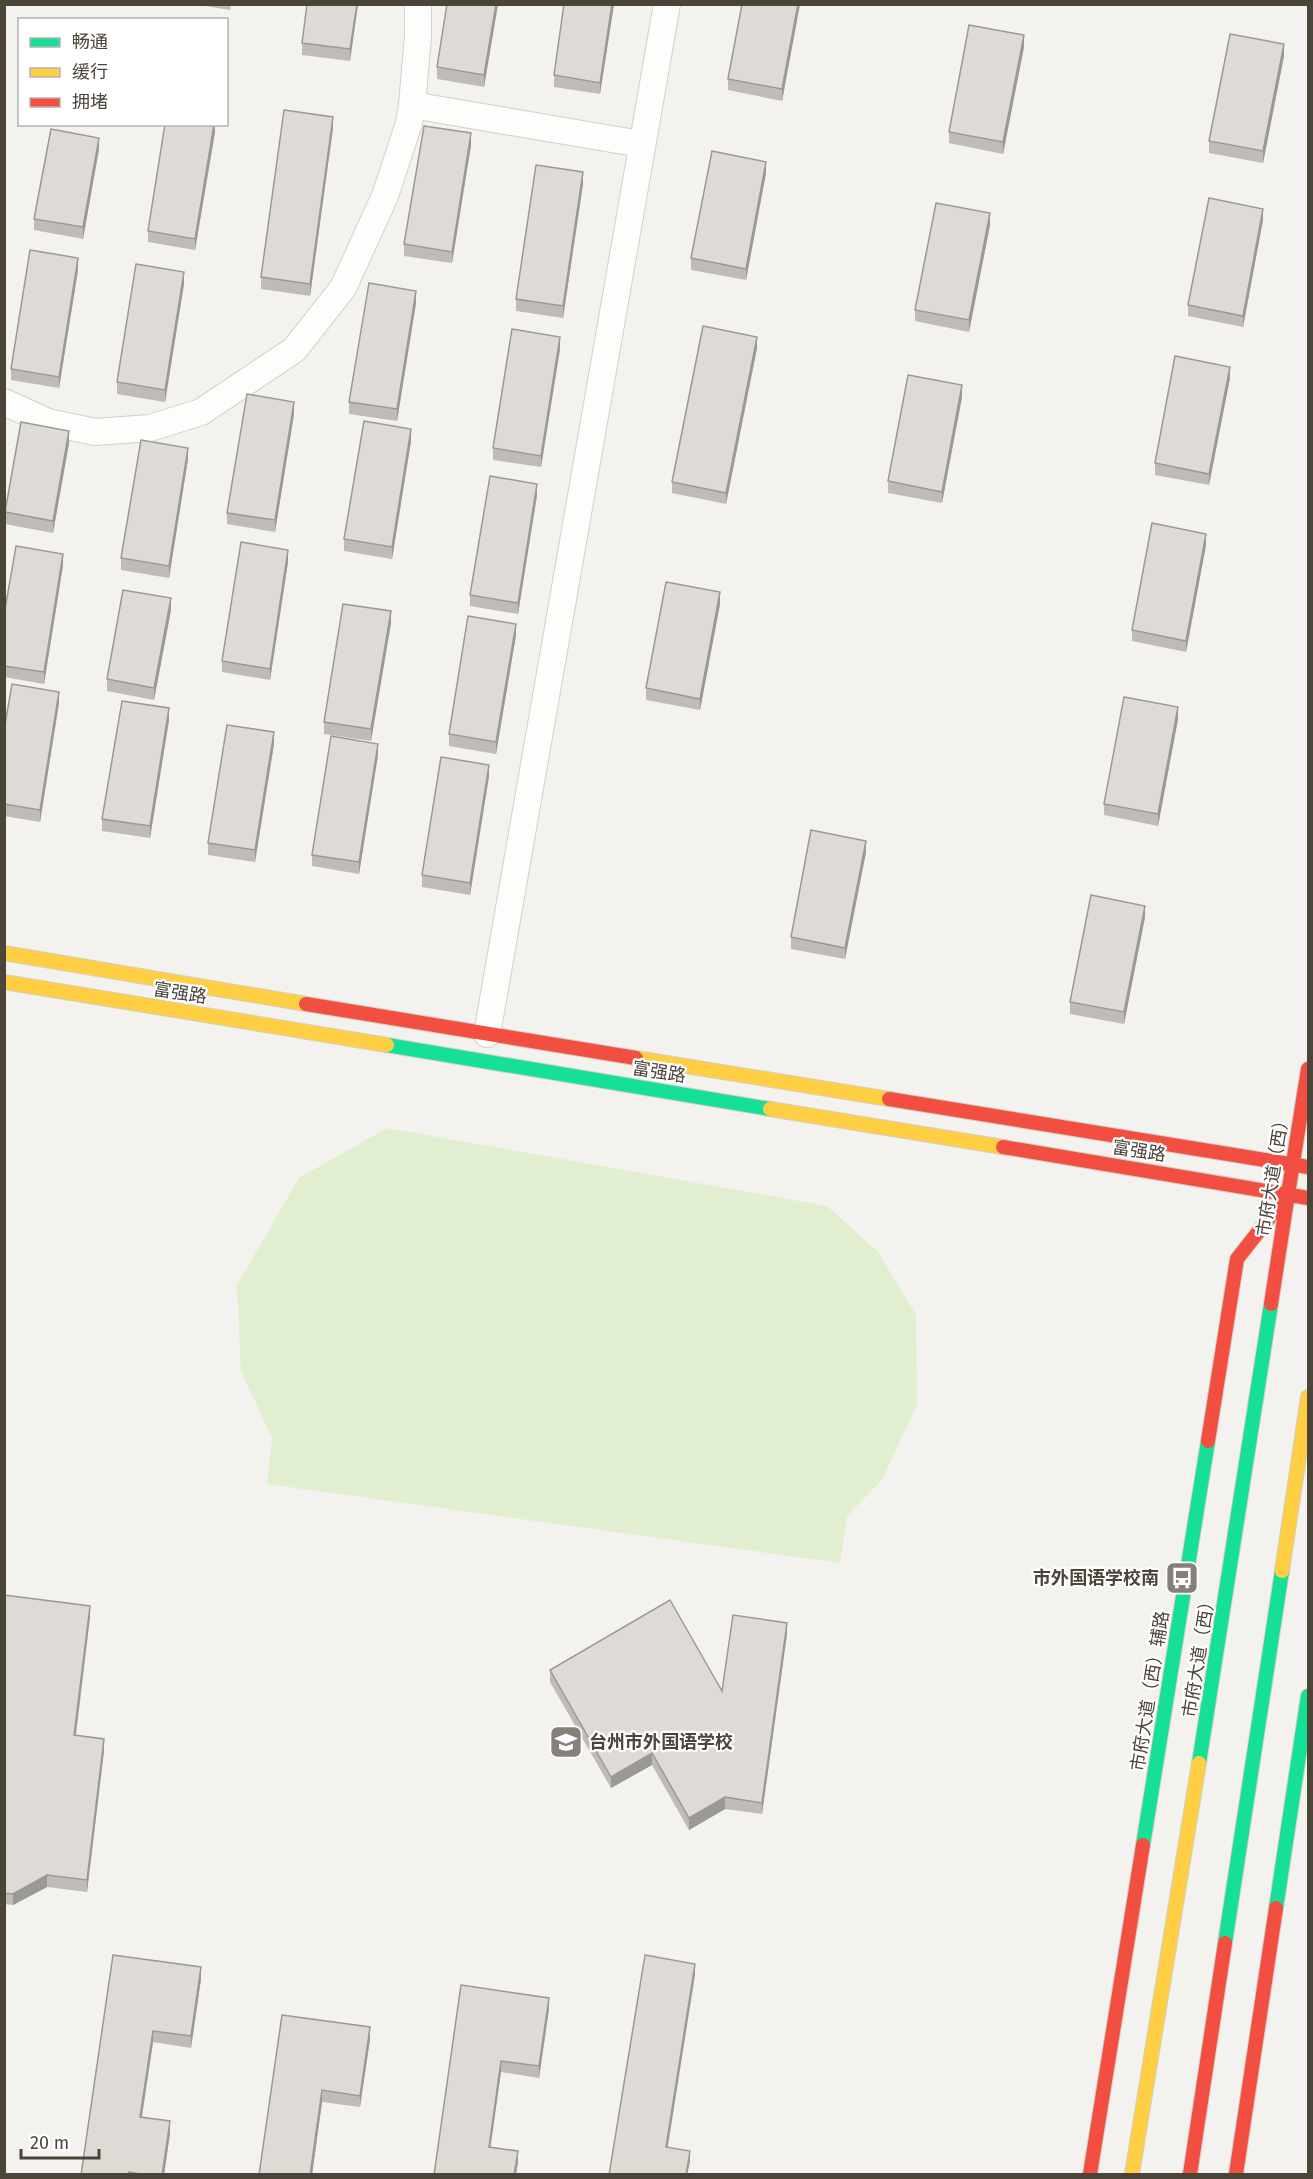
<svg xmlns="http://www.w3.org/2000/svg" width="1313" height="2179" viewBox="0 0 1313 2179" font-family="'Fira Sans','Noto Sans SC',sans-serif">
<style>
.green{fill:#e1eecf}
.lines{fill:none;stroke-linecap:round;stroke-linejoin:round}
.street-casing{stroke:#d2d0cb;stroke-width:28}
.fast-casing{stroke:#d3cfc5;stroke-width:16}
.slow-casing{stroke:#d3cfc5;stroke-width:16}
.jam-casing{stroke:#d3cfc5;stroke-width:16}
.street{stroke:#fdfdfc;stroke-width:26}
.fast{stroke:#16e098;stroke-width:14}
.slow{stroke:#ffcf43;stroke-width:14}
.jam{stroke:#f24e42;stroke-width:14}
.wall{fill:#bfbcb8}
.shaded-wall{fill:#9b9996}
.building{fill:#dedbd6;stroke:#9b9996;stroke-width:1.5}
.labels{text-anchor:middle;stroke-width:4.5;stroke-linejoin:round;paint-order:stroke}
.street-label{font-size:18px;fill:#4b4439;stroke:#fff}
.poi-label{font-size:18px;font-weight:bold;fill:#4b4439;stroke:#fff;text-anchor:end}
</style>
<rect width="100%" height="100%" fill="#f4f2ee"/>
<!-- green -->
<path class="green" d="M387,1128L827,1206L878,1252L916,1315L917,1405L882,1480L847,1516L840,1563L267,1484L272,1438L241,1371L237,1285L299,1178Z"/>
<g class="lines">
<!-- street casing -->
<g class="street-casing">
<g id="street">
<path d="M412,105L641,144"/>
<path d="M4,402L48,422L95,432L150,428L201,412L294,350L343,288L385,196L409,123L412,105L418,36V4"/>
<path d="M487,1034L667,4"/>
</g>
</g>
<!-- fast casing -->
<g class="fast-casing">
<g id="fast">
<path d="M387,1045L770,1109"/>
<path d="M1199,1763L1271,1304"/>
<path d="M1143,1845L1208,1441"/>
<path d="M1276,1908L1308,1696"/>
<path d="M1225,1943L1282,1571"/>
</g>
</g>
<!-- slow casing -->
<g class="slow-casing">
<g id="slow">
<path d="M4,953L306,1004"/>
<path d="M4,982L387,1045"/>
<path d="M636,1058L889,1099"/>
<path d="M770,1109L1003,1147"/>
<path d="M1282,1571L1308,1397"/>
<path d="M1132,2174L1199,1763"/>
</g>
</g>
<!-- jam casing -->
<g class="jam-casing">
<g id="jam">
<path d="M306,1004L636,1058"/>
<path d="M889,1099L1308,1167"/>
<path d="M1003,1147L1308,1198"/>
<path d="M1271,1304L1288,1194"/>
<path d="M1208,1441L1237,1259L1288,1194L1308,1069"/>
<path d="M1090,2174L1143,1845"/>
<path d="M1190,2174L1225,1943"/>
<path d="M1236,2174L1276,1908"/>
</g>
</g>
<!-- street -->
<use href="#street" class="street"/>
<!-- fast -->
<use href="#fast" class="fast"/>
<!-- slow -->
<use href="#slow" class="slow"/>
<!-- jam -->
<use href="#jam" class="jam"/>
</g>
<!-- wall -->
<g class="wall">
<path d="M193,4H231L230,10Z"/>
<path d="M358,4L350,61L302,55V43Z"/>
<path d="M447,4H498L484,87L437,79V67Z"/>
<path d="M614,4L600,94L554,87V75Z"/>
<path d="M742,4H800L782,101L728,90V79Z"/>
<path d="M1024,47L1003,154L949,143V132Z"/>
<path d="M1284,56L1263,163L1209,153V141Z"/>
<path d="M215,124V132L195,250L148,242V231Z"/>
<path d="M333,128L310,296L261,289V277Z"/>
<path d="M471,145L452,263L404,256V244Z"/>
<path d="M99,149L83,239L34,230V219Z"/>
<path d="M766,173L746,280L691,270V258Z"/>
<path d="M583,184L563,318L516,311V299Z"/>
<path d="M1263,220L1243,327L1188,316V305Z"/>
<path d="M990,225L969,332L915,321V310Z"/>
<path d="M78,270L59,388L11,380V369Z"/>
<path d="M184,284L165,402L117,394V382Z"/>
<path d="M416,303L397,421L349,414V402Z"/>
<path d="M757,348L726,504L672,493V482Z"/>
<path d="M560,349L541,467L493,460V448Z"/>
<path d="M1230,378L1209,485L1155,475V463Z"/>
<path d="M962,397L942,503L888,493V481Z"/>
<path d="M294,414L275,532L227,524V513Z"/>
<path d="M411,441L392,559L344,551V539Z"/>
<path d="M69,443L53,533L5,524V512Z"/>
<path d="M188,459L169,578L121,570V558Z"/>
<path d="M537,495L518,614L470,606V595Z"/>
<path d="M1206,545L1186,652L1132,641V630Z"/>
<path d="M288,562L270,680L222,672V661Z"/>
<path d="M63,565L44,684L4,677V615Z"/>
<path d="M720,604L700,710L646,700V688Z"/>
<path d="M171,610L154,700L107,691V679Z"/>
<path d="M391,623L371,741L324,734V722Z"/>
<path d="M516,635L496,754L449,746V734Z"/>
<path d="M59,703L40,822L4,816V730Z"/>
<path d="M1178,719L1158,826L1104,815V804Z"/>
<path d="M169,720L150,838L102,831V819Z"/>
<path d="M274,744L255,862L208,855V843Z"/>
<path d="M378,755L359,874L312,866V855Z"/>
<path d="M489,776L470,895L422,887V875Z"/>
<path d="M866,852L845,959L791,949V937Z"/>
<path d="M1145,917L1124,1024L1070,1014V1002Z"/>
<path d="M4,1595L90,1617L76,1736L104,1751L87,1892L47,1887L13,1905L4,1904Z"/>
<path d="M787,1634L762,1814L725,1809L689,1830L652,1765L611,1788L550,1682V1670L722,1691Z"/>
<path d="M113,1955L201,1979L191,2048L153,2042L142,2117L170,2133L164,2175H81Z"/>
<path d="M461,1985L549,2009L539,2078L501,2072L490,2147L518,2163L434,2175Z"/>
<path d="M282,2015L370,2039L360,2107L322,2102L312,2175H259Z"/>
</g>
<!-- shaded-wall -->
<g class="shaded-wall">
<path d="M357,4H358L350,61V49Z"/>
<path d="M496,4H498L484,87V75Z"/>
<path d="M612,4H614L600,94V83Z"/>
<path d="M798,4H800L782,101V89Z"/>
<path d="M1024,35V47L1003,154V142Z"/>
<path d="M1284,44V56L1263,163V151Z"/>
<path d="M333,117V128L310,296V284Z"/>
<path d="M214,124L215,132L195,250V239Z"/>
<path d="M471,133V145L452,263V252Z"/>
<path d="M99,138V149L83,239V227Z"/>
<path d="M766,162V173L746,280V269Z"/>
<path d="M583,172V184L563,318V306Z"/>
<path d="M1263,209V220L1243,327V316Z"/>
<path d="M990,213V225L969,332V320Z"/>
<path d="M78,258V270L59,388V377Z"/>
<path d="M184,272V284L165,402V390Z"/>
<path d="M416,291V303L397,421V409Z"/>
<path d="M560,337V349L541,467V456Z"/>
<path d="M757,337V348L726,504V493Z"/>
<path d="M1230,367V378L1209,485V474Z"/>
<path d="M962,385V397L942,503V492Z"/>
<path d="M294,402V414L275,532V520Z"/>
<path d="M411,429V441L392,559V547Z"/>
<path d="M69,431V443L53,533V521Z"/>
<path d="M188,448V459L169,578V566Z"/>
<path d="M537,484V495L518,614V603Z"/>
<path d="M1206,534V545L1186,652V641Z"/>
<path d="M288,550V562L270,680V669Z"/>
<path d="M63,554V565L44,684V672Z"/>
<path d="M720,592V604L700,710V699Z"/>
<path d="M171,598V610L154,700V688Z"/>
<path d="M391,611V623L371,741V729Z"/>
<path d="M516,624V635L496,754V742Z"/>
<path d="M59,692V703L40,822V810Z"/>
<path d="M1178,707V719L1158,826V814Z"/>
<path d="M169,708V720L150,838V826Z"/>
<path d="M274,732V744L255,862V850Z"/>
<path d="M378,744V755L359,874V862Z"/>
<path d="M489,765V776L470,895V883Z"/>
<path d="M866,841V852L845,959V948Z"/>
<path d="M1145,906V917L1124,1024V1012Z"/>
<path d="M90,1606V1617L74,1747V1735Z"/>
<path d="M787,1623V1634L762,1814V1803Z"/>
<path d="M104,1739V1751L87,1892V1880Z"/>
<path d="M652,1753V1765L611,1788V1777Z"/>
<path d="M725,1797V1809L689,1830V1818Z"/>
<path d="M47,1875V1887L13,1905V1894Z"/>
<path d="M695,1964V1975L666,2158V2147Z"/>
<path d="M201,1967V1979L191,2048V2036Z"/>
<path d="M549,1998V2009L539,2078V2066Z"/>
<path d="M370,2027V2039L360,2107V2096Z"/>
<path d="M153,2031V2042L140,2128V2117Z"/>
<path d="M501,2061V2072L489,2158V2147Z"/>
<path d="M322,2090V2102L312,2175H310Z"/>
<path d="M170,2121V2133L164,2175H162Z"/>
<path d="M518,2151V2163L516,2175H514Z"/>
<path d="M690,2151V2162L687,2175H686Z"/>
</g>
<!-- building -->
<g class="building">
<path d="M307,4H357L350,49L302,43Z"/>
<path d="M447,4H496L484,75L437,67Z"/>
<path d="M564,4H612L600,83L554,75Z"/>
<path d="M742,4H798L782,89L728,79Z"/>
<path d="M969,25L1024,35L1003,142L949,132Z"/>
<path d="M1230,34L1284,44L1263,151L1209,141Z"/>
<path d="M284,110L333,117L310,284L261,277Z"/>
<path d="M165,124H214L195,239L148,231Z"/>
<path d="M424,126L471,133L452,252L404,244Z"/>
<path d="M51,129L99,138L83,227L34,219Z"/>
<path d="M712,151L766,162L746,269L691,258Z"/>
<path d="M536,165L583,172L563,306L516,299Z"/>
<path d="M1209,198L1263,209L1243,316L1188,305Z"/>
<path d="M936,203L990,213L969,320L915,310Z"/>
<path d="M30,250L78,258L59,377L11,369Z"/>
<path d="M136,264L184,272L165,390L117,382Z"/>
<path d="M369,283L416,291L397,409L349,402Z"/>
<path d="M703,326L757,337L726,493L672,482Z"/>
<path d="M512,329L560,337L541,456L493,448Z"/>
<path d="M1175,356L1230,367L1209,474L1155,463Z"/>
<path d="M908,375L962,385L942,492L888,481Z"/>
<path d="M247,394L294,402L275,520L227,513Z"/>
<path d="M364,421L411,429L392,547L344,539Z"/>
<path d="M21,422L69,431L53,521L5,512Z"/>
<path d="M141,440L188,448L169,566L121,558Z"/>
<path d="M490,476L537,484L518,603L470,595Z"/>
<path d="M1152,523L1206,534L1186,641L1132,630Z"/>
<path d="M241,542L288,550L270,669L222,661Z"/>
<path d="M16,546L63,554L44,672L4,666V615Z"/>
<path d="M666,582L720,592L700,699L646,688Z"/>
<path d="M123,590L171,598L154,688L107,679Z"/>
<path d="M343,604L391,611L371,729L324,722Z"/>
<path d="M468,616L516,624L496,742L449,734Z"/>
<path d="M12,684L59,692L40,810L4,804V730Z"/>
<path d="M1124,697L1178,707L1158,814L1104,804Z"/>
<path d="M122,701L169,708L150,826L102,819Z"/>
<path d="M227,725L274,732L255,850L208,843Z"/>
<path d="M331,736L378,744L359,862L312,855Z"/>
<path d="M441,757L489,765L470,883L422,875Z"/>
<path d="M811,830L866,841L845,948L791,937Z"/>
<path d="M1091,895L1145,906L1124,1012L1070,1002Z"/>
<path d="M4,1595L90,1606L74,1735L104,1739L87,1880L47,1875L13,1894L4,1893Z"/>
<path d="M670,1600L722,1691L733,1615L787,1623L762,1803L725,1797L689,1818L652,1753L611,1777L550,1670Z"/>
<path d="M113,1955L201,1967L191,2036L153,2031L140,2117L170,2121L162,2175H145L129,2172V2175H81Z"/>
<path d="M645,1955L695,1964L666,2147L690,2151L686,2175H609Z"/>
<path d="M461,1985L549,1998L539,2066L501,2061L489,2147L518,2151L514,2175H434Z"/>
<path d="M282,2015L370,2027L360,2096L322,2090L310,2175H259Z"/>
</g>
<!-- icons -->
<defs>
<g id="bus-square" transform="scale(1.725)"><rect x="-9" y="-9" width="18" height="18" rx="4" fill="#868178" stroke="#fff"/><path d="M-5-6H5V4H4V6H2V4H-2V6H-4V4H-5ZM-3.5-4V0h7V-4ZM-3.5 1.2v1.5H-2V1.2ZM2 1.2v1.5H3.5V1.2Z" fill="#fff"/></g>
<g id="school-square" transform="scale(1.725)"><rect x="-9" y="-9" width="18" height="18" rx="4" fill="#868178" stroke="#fff"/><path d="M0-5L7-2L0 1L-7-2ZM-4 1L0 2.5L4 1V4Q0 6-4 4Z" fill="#fff"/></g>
</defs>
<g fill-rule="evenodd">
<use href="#bus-square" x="1182" y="1578"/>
<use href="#school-square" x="566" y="1742"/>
</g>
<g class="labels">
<!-- street labels -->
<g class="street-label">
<text transform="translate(180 993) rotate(9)" y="6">富强路</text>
<text transform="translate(659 1072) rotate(9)" y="6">富强路</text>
<text transform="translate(1139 1151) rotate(9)" y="6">富强路</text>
<text transform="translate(1273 1174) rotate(-81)" y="6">市府大道（西）</text>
<text transform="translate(1199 1655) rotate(-81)" y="6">市府大道（西）</text>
<text transform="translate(1150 1691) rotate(-81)" y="6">市府大道（西）辅路</text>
</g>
<!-- poi labels -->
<g class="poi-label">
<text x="1159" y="1584">市外国语学校南</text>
<text x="589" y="1748" text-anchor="start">台州市外国语学校</text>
</g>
</g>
<!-- border -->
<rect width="1313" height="2179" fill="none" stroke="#4b4439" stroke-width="12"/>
<!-- legend -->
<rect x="18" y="18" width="210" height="108" fill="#ffffff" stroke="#b7b4b0" stroke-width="1.5"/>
<rect x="30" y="38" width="30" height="9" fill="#16e098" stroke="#b7b4b0" stroke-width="1.5"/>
<text x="72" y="48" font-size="18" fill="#4b4439">畅通</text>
<rect x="30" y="68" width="30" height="9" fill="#ffcf43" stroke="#b7b4b0" stroke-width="1.5"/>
<text x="72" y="78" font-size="18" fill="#4b4439">缓行</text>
<rect x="30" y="98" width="30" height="9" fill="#f24e42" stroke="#b7b4b0" stroke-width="1.5"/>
<text x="72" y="108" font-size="18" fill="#4b4439">拥堵</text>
<!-- scale -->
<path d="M21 2149v9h78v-9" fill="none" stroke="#4b4439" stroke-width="3"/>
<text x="30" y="2149" font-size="18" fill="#4b4439" stroke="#ffffff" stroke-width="4.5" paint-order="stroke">20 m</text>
</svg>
